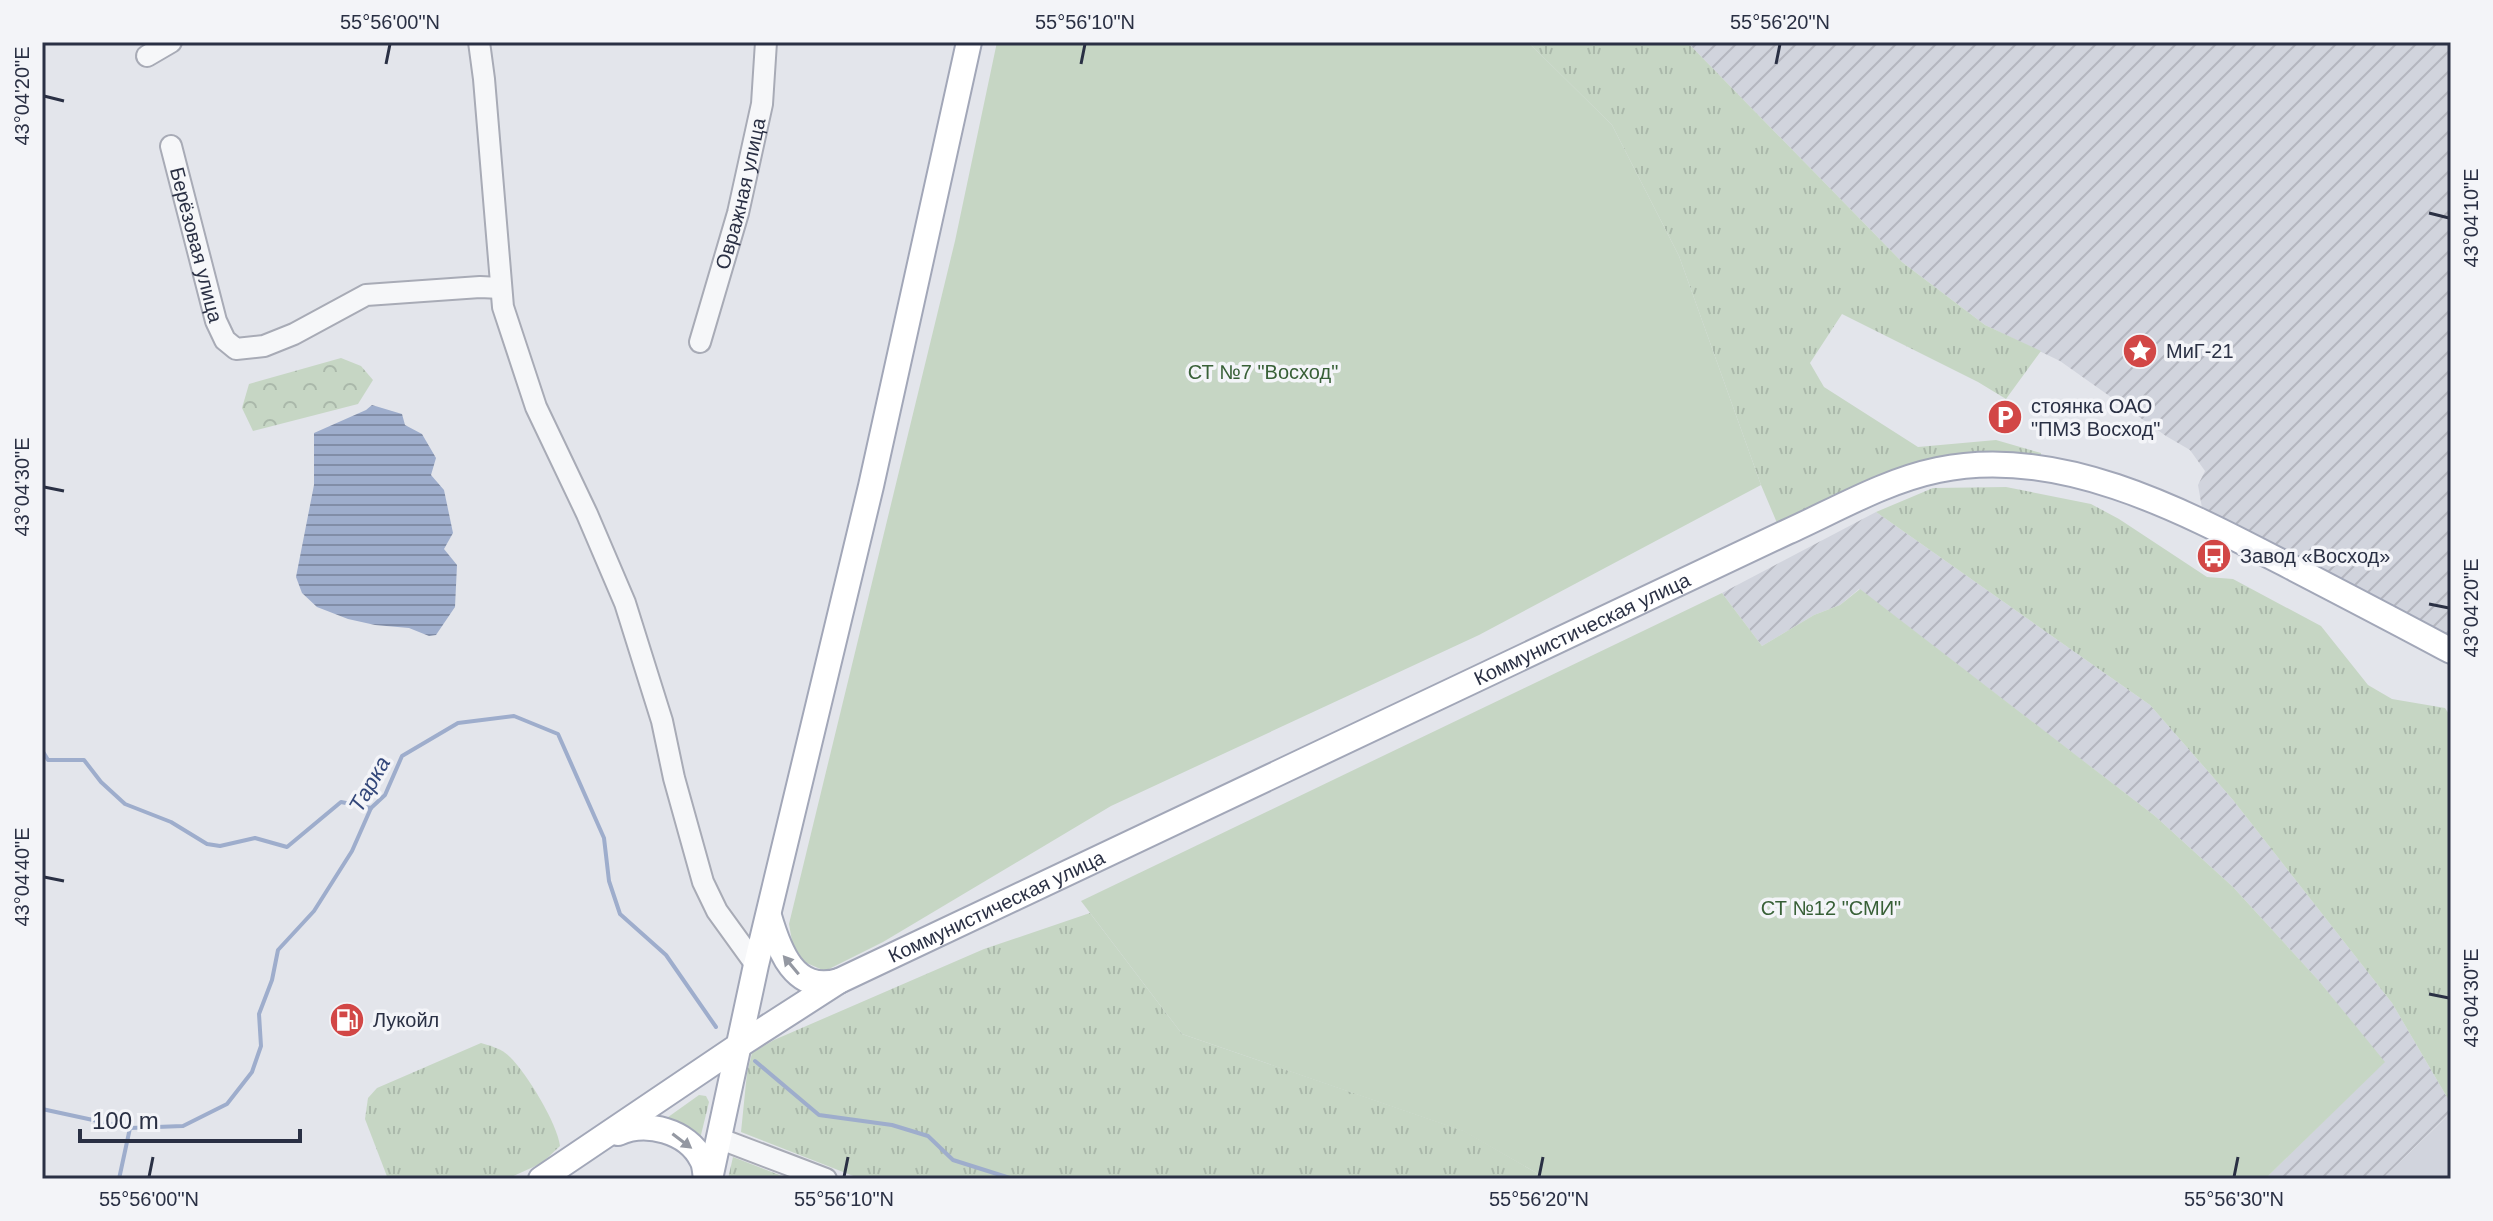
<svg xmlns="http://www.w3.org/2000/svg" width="2493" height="1221" viewBox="0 0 2493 1221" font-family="Helvetica,sans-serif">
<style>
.built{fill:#d1d4dd}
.industrial{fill:url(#industrial-furrows)}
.grass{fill:url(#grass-tufts)}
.forest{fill:url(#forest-crowns)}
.garden{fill:#c6d6c4}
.water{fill:url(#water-rules)}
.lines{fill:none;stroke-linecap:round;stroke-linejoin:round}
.stream{stroke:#9eadcc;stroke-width:4}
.minor-casing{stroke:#a8abb6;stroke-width:24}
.major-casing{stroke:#a2a7b8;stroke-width:28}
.minor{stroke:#f6f7f9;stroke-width:20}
.major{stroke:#fff;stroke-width:24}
.oneway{fill:#9498a2}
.ticks{fill:none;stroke:#2a3044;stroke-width:3}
.labels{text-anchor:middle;stroke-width:7;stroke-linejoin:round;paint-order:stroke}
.street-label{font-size:20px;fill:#2a3044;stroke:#f3f4f8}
.poi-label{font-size:20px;fill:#2a3044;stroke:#f3f4f8;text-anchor:start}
.park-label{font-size:20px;fill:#386037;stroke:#f3f4f8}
.water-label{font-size:22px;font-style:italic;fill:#33477a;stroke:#f3f4f8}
.neatline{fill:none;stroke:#2a3044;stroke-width:3}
.ticks-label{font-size:20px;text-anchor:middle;fill:#2a3044}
</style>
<defs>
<pattern id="industrial-furrows" width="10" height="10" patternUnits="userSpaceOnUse" patternTransform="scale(2)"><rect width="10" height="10" fill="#d1d4dd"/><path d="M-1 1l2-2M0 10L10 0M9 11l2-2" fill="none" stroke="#b4b6bf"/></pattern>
<pattern id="grass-tufts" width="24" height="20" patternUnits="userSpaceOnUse" patternTransform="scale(2)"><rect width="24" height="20" fill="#c6d6c4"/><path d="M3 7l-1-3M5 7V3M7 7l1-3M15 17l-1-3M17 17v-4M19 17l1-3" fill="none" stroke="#aab8aa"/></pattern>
<pattern id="forest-crowns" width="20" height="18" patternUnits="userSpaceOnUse" patternTransform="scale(2)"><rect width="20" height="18" fill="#c6d6c4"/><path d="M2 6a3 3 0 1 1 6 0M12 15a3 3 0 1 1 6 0" fill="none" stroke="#aab8aa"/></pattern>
<pattern id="water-rules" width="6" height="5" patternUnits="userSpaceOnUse" patternTransform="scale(2)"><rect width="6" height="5" fill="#9eadcc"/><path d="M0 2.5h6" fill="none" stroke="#818da7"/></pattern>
</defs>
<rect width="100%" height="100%" fill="#e3e5eb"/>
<!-- built -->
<path class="built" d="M2451,1112V1179H2382L2436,1127Z"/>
<!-- industrial -->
<g class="industrial">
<path d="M1687,42H2451V643L2202,508L2198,485L2205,471L2190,450L2166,436L2060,361L1985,325L1902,262Z"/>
<path d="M1876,512L2150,705L2233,800L2392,1003L2451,1104V1112L2382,1179H2265L2384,1062L2319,981L2233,887L2155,816L1859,589L1840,605L1814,615L1762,646L1722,593Z"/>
</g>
<!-- grass -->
<g class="grass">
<path d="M1528,42H1687L1902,262L1985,325L2041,351L2006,399L1978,382L1842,314L1810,363L1824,387L1918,447L1996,440L2041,453V459L1961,460L1780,530L1761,485L1679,256L1612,125Z"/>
<path d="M2006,487L2091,504L2119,519L2207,577L2233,579L2321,626L2368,685L2392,699L2445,708L2451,717V1104L2392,1003L2233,800L2150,705L1876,512L1933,488Z"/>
<path d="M1090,913L1182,1034L1464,1131L1547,1179H861L741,1132L747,1073L752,1053L774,1040L984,949Z"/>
<path d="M481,1043C492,1046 502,1049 510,1057C527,1074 557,1123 560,1146L542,1163L507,1179H388L365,1119L368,1098L377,1088Z"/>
<path d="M699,1095L706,1096L709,1102L700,1139L664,1120Z"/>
<path d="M733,1157L790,1179H728Z"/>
</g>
<!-- forest -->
<path class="forest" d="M341,358L361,366L373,380L358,404L253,431L242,408L249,384Z"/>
<!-- garden -->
<g class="garden">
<path d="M997,42H1528L1612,125L1679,256L1761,485L1479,635L1111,806L883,942L825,971L795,958L789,924L955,241Z"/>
<path d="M1860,589L2155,816L2233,887L2319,981L2385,1062L2265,1179H1547L1463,1131L1182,1034L1081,901L1722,593L1762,646L1814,615L1840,605Z"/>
</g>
<!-- water -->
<path class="water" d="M372,405L402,414L405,425L422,434L436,458L431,475L444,490L453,533L444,549L457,565L455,607L436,635L429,636L409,628L375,625L348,619L317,607L302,593L296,577L314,485V433L366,410Z"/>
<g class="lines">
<!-- stream -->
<g class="stream">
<path d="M42,750L48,760H84L101,782L125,804L171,822L207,844L220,846L255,838L287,847L341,802L371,808"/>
<path d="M755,1061L819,1115L892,1125L928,1136L953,1160L1013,1179"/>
<path d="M42,1109L130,1128L183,1126L227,1104L252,1072L261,1046L259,1014L272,980L278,950L314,911L352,851L371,808L385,795L402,756L458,723L514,716L558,734L604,838L609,881L620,914L666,955L716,1027"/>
<path d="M119,1179L130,1128"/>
</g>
<!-- minor casing -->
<g class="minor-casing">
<g id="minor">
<path d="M479,42L484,79L503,307L536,407L587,514L625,603L662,721L674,778L703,882L717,911L756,965"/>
<path d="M147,56L171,42"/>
<path id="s1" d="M171,146L216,321L225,340L236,349L264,346L294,334L366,295L480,287L501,288"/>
<path id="s2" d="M700,342L738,213L762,104L766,42"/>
<path d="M718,1138L826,1179"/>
</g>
</g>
<!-- major casing -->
<g class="major-casing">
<g id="major">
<path d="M769,916C779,950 794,994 839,981"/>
<path d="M618,1133C646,1120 688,1131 702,1160C705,1165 705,1173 706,1179"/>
<path id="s3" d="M541,1179L738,1046L839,981L1787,532C1836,510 1885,481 1938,470C2062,444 2189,514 2295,569C2347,596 2399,623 2451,651"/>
<path d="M710,1179L756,965L871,486L969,42"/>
</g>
</g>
<!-- minor -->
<use href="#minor" class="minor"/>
<!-- major -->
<use href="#major" class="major"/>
</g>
<!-- one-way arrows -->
<defs><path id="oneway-solid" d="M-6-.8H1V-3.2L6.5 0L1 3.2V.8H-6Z" transform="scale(2)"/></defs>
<g class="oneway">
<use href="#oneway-solid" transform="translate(791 965) rotate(-130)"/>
<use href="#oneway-solid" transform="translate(682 1141) rotate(37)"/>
</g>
<!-- ticks -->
<path class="ticks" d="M386,64L390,44M1081,64L1085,44M1776,64L1780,44M44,96L64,101M2429,213L2449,218M44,487L64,491M2429,604L2449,608M44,877L64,881M2429,994L2449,998M149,1177L153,1157M844,1177L848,1157M1539,1177L1543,1157M2234,1177L2238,1157"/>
<!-- icons -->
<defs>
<g id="sight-disc" transform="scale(1.8)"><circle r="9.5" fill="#d24746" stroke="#f3f4f8"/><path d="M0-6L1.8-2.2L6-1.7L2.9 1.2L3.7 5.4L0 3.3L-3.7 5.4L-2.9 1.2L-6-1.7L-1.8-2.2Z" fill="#fff"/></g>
<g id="parking-disc" transform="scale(1.8)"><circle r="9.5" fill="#d24746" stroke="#f3f4f8"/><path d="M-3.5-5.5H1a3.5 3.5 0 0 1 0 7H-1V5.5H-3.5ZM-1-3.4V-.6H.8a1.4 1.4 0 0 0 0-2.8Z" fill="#fff"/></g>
<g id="bus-disc" transform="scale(1.8)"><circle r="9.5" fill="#d24746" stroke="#f3f4f8"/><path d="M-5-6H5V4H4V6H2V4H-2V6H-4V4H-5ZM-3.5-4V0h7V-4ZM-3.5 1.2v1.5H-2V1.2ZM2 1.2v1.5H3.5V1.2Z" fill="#fff"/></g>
<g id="fuel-disc" transform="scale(1.8)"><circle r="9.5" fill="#d24746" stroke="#f3f4f8"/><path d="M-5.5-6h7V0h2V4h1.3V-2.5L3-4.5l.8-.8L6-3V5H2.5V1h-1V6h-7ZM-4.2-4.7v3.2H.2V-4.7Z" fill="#fff"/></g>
</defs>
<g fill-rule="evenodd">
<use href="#sight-disc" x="2140" y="351"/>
<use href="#parking-disc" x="2005" y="417"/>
<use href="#bus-disc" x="2214" y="556"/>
<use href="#fuel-disc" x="347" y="1020"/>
</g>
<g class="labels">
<!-- street labels -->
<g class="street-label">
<text dy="7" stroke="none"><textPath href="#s2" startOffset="154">Овражная улица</textPath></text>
<text dy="7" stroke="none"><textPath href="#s1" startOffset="102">Берёзовая улица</textPath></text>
<text dy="7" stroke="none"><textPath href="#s3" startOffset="1180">Коммунистическая улица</textPath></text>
<text dy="7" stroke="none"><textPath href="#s3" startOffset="532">Коммунистическая улица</textPath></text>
</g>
<!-- poi labels -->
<g class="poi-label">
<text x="2166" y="358">МиГ-21</text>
<text x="2031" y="413">стоянка ОАО<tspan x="2031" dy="23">"ПМЗ Восход"</tspan></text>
<text x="2240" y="563">Завод «Восход»</text>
<text x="373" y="1027">Лукойл</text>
</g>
<!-- park labels -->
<g class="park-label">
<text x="1263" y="379">СТ №7 "Восход"</text>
<text x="1831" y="915">СТ №12 "СМИ"</text>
</g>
<!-- water labels -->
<g class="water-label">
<text transform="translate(369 784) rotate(-60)" y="8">Тарка</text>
</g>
</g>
<!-- border -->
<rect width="2493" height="1221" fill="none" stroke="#f3f4f8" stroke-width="88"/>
<!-- scale -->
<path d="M80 1129v12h220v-12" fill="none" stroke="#2a3044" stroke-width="4"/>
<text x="92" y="1129" font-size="24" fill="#2a3044" stroke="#f3f4f8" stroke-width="6" paint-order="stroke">100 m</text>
<rect x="44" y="44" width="2405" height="1133" class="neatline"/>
<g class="ticks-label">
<text x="390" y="29">55°56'00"N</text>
<text x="1085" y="29">55°56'10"N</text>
<text x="1780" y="29">55°56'20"N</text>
<text transform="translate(22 96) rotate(-90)" y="7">43°04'20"E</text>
<text transform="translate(2471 218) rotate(-90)" y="7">43°04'10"E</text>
<text transform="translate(22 487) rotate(-90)" y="7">43°04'30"E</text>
<text transform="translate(2471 608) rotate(-90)" y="7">43°04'20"E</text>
<text transform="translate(22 877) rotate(-90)" y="7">43°04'40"E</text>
<text transform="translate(2471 998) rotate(-90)" y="7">43°04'30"E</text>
<text x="149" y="1206">55°56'00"N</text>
<text x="844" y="1206">55°56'10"N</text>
<text x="1539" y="1206">55°56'20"N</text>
<text x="2234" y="1206">55°56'30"N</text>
</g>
</svg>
